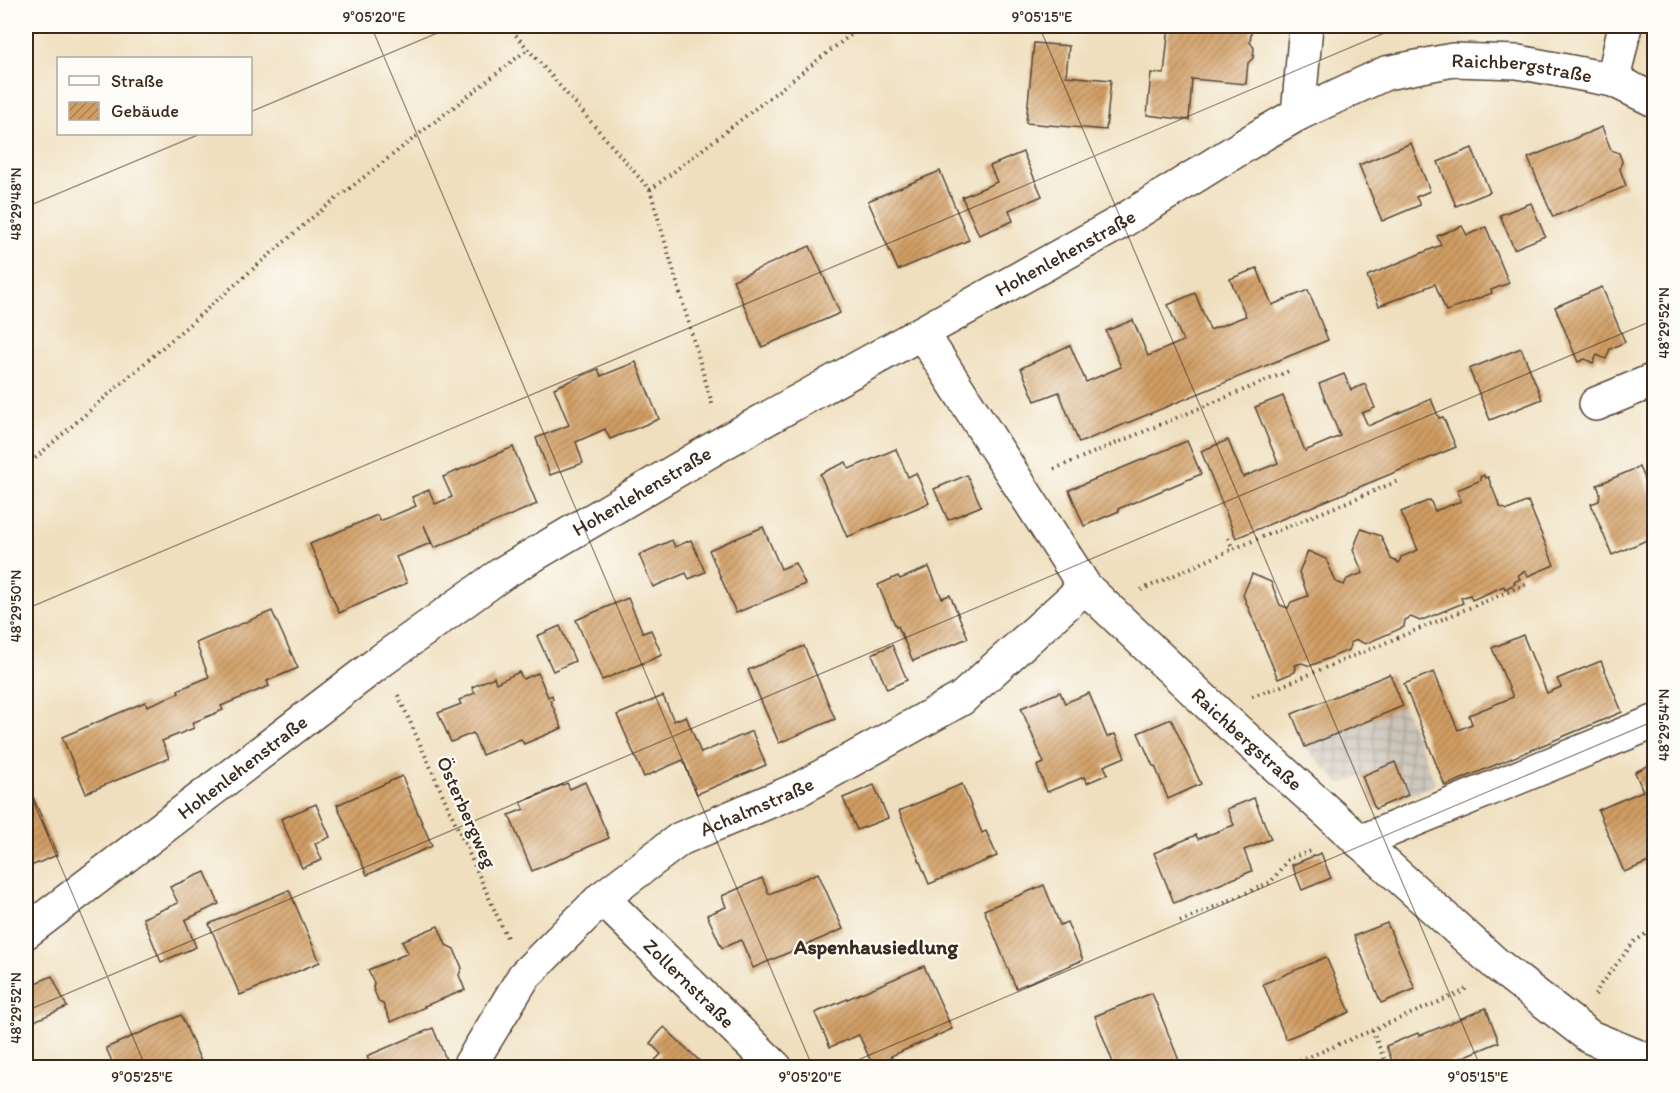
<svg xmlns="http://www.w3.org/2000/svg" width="1680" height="1093" viewBox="0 0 1680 1093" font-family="Itim,sans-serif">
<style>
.industrial{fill:url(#industrial-grid)}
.building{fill:url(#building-hatch)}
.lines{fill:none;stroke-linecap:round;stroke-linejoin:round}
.minor-casing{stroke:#564536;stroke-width:36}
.path{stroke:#564536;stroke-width:4;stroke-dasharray:1.5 4.5;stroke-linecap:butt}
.minor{stroke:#fff;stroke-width:33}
.ticks{fill:none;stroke:#3b2a1e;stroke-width:1.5;stroke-opacity:0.45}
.labels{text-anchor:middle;stroke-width:4.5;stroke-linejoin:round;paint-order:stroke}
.street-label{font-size:20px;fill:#3b2a1e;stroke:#fdfcf7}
.neighbourhood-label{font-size:21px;font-weight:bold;fill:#3b2a1e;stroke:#fdfcf7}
.neatline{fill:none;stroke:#3b2a1e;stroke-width:2}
.ticks-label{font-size:15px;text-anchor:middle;fill:#3b2a1e}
</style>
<defs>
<pattern id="industrial-grid" width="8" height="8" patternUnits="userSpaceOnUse" patternTransform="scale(1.5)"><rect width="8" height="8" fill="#cbc3b8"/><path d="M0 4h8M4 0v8" fill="none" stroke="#a69f95"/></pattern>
<pattern id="building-hatch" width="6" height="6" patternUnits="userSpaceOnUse" patternTransform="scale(1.5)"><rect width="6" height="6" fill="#d09d63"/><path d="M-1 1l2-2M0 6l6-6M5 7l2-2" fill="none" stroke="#aa8051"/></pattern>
</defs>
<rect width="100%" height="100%" fill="#fdfcf7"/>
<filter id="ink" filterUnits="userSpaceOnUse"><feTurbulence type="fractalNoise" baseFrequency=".0167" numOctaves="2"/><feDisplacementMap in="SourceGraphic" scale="12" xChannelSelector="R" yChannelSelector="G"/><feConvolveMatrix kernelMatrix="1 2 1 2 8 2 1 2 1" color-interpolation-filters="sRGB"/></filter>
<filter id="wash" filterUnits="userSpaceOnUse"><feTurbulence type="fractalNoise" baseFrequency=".008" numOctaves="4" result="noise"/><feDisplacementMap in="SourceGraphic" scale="24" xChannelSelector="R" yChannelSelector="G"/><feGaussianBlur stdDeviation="1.35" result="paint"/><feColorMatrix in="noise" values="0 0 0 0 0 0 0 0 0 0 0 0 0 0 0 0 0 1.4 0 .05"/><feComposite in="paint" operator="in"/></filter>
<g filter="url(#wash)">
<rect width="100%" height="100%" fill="#efdfbe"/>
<!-- industrial -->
<path class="industrial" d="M1390,674L1436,784L1375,809L1362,776L1340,784L1305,747L1292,714Z"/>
<g id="blocks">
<!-- building -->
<g class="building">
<path d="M1169,26H1252L1250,42L1254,48L1253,58L1248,63L1246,84L1192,79L1189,120L1147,115L1151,73L1164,74Z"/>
<path d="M1034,43L1069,46L1066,76L1111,80L1106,130L1026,123Z"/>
<path d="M1602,127L1611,150L1619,153L1622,161L1620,169L1626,186L1553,217L1528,158Z"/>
<path d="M1411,143L1430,191L1416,197L1420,205L1382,221L1359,165Z"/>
<path d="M1472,148L1490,192L1456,206L1438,162Z"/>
<path d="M1023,152L1042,196L1009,210L1013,221L979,235L962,197L997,182L990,166Z"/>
<path d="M940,171L969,240L898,270L868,201Z"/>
<path d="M1531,203L1545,236L1514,249L1500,215Z"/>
<path d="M1462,226L1467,235L1486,227L1509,283L1491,290L1492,293L1446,311L1435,284L1379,306L1367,276L1441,245L1437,236Z"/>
<path d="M810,246L840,313L762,347L733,280Z"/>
<path d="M1257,268L1272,305L1308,290L1328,340L1079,443L1059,392L1035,401L1021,368L1070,345L1086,382L1121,367L1106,331L1133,320L1148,356L1183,341L1168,305L1195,293L1210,330L1246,316L1230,279Z"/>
<path d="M1602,287L1625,342L1610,349L1606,359L1597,355L1593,363L1585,359L1578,362L1555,307Z"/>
<path d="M1521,348L1542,399L1490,420L1469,369Z"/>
<path d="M636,362L659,419L610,439L605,429L576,442L583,463L550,475L536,438L569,425L554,388L598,369L601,376Z"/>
<path d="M1344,374L1351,390L1365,384L1375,408L1362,413L1368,426L1431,399L1439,418L1443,417L1456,447L1236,538L1201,451L1228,440L1243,477L1278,463L1255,407L1283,396L1305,451L1340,436L1319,384Z"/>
<path d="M1187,441L1201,474L1118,509L1119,511L1084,526L1069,490Z"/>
<path d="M513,447L537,504L434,548L424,525L431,543L396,557L407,583L339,613L310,544L377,515L380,521L416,506L412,497L429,490L435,504L452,497L443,477Z"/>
<path d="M896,449L908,477L916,473L929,503L847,537L820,474L846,462L849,469Z"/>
<path d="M1639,467L1654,502V537L1612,555L1591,504L1599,501L1600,493L1597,485Z"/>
<path d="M967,475L981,506L948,520L934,489Z"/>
<path d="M1484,475L1485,478L1488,477L1500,507L1508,510L1528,501L1554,565L1528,576L1525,571L1518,575L1520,579L1514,582L1515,584L1505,589L1504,586L1472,600L1470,595L1461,598L1463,603L1420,621L1411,617L1405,620L1404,627L1365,644L1357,640L1350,643L1351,645L1349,650L1310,666L1302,663L1295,665L1296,668L1295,672L1278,679L1243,595L1252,574L1271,582L1280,605L1288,608L1291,602L1308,596L1299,572L1308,551L1326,559L1336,582L1344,585L1347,579L1363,573L1353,550L1361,529L1381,536L1391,559L1399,563L1401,557L1418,550L1401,512L1430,500L1435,511L1461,501L1457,490L1481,480L1480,477Z"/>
<path d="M763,527L781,569L795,563L805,584L736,613L709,550Z"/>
<path d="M672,540L675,547L691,540L705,572L689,579L686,573L653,587L639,555Z"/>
<path d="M929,567L942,598L950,595L968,638L913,661L898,626L896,627L878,585L898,576L900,579Z"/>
<path d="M628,598L643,633L651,630L662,655L602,680L576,620Z"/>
<path d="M272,611L298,668L267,681L269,686L221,706L223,710L192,723L194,728L162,741L169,758L86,793L62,737L145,702L147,706L179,693L178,690L209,677L196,643Z"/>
<path d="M560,626L575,661L553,671L537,636Z"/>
<path d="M1523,635L1547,693L1561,687L1557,679L1601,661L1622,712L1445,786L1404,684L1434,672L1458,730L1472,724L1469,715L1513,697L1492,648Z"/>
<path d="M892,645L907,680L887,689L872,654Z"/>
<path d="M804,646L835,719L779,743L748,670Z"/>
<path d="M519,672L523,679L538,673L548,697L552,695L553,699L550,700L562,728L524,744L521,739L482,755L473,733L451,742L438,713L461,704L459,700L475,693L472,687L494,677L496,683Z"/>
<path d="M1390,674L1403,706L1305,747L1292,714Z"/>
<path d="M1060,692L1065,703L1089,693L1107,737L1115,734L1125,757L1104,766L1108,774L1087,783L1084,777L1047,792L1037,766L1044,763L1021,708Z"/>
<path d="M663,696L674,721L686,716L701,753L752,731L766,765L697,794L683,760L644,777L617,715Z"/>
<path d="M1171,719L1201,784L1168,799L1155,766H1153L1138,733Z"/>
<path d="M1395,762L1408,795L1375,809L1362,776Z"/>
<path d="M1654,763V860L1624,872L1598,810L1643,791L1635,772Z"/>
<path d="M402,776L432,846L367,875L337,805Z"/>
<path d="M585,782L609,838L532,871L509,815L524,809L521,802L567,783L570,789Z"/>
<path d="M962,784L982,833L986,831L997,856L929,884L899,811Z"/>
<path d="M874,785L888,818L857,830L843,798Z"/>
<path d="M33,797L57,855L26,868V800Z"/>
<path d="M1254,798L1271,839L1244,850L1252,871L1174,903L1154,853L1196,835L1198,839L1234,825L1227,809Z"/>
<path d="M316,804L330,837L315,844L322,860L302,868L281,819Z"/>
<path d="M1321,853L1331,878L1302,890L1292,865Z"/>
<path d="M205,872L219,904L185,920L196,947L161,962L143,918L178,903L170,887Z"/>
<path d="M818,873L843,929L753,968L741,940L722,948L707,915L726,907L722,896L762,878L769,894Z"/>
<path d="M1044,885L1060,925L1067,922L1083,960L1016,988L984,910Z"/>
<path d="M289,890L320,962L240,995L209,924Z"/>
<path d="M1387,923L1415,989L1381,1003L1354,936Z"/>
<path d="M438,926L446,945L454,949L462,968L459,975L465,990L424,1006L425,1007L391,1022L383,1004L379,1002L373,988L374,983L368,970L408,953L402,941Z"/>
<path d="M1326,957L1350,1012L1286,1039L1263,984Z"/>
<path d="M924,966L952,1029L891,1056L892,1057L873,1066L859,1035L830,1047L815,1013Z"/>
<path d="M52,976L67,1007L34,1021L26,1002V987Z"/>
<path d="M1152,993L1180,1063L1169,1068H1115L1095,1016Z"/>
<path d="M1486,1008L1499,1042L1437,1068H1395L1386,1046L1418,1033L1419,1036Z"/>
<path d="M181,1015L203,1066L200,1068H115L106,1048Z"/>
<path d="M664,1027L707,1068H648L661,1054L650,1043Z"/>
<path d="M433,1028L446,1059L426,1068H371L367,1056Z"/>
</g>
</g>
</g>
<g filter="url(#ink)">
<use href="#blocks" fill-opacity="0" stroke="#564536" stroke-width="1.5"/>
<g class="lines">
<!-- minor casing -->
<g class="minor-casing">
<g id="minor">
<path d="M1613,80L1625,26"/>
<path d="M1298,114L1306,26"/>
<path id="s1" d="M922,333L1085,587L1222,717L1496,964L1590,1037L1654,1063"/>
<path d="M1596,404L1654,380"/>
<path d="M1360,842L1654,722"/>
<path id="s2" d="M602,898L776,1068"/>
<path id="s3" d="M26,932L382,660L503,573L723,443L1121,222L1263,134L1298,114L1386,73L1453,60L1518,62L1613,80L1654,100"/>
<path id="s4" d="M468,1068L524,976L602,898L680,839L801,788L961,699L1085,587"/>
</g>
</g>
<!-- path -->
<g class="path">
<path d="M508,26L650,190L713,407"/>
<path d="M650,190L862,26"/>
<path d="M26,466L313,217L528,49"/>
<path d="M1054,469L1289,371"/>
<path d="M1228,538L1233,549"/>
<path d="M1141,590L1233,549L1398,481"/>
<path d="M398,695L508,940"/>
<path d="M1252,696L1279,687L1529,583"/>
<path d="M1180,922L1271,882L1288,859L1314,850"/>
<path d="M1595,995L1601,984L1634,942L1654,928"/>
<path d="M1372,1030L1388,1068"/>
<path d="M1283,1068L1462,992L1468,987"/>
</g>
<!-- minor -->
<use href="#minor" class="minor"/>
</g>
</g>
<!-- ticks -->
<path class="ticks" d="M371,26L813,1068M1039,26L1481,1068M250,112L454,26M26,207L200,134M26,609L1401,26M26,784L146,1068M26,1011L1654,320M839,1068L1654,721"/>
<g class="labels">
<!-- street labels -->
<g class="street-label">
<text dy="7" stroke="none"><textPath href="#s3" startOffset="1750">Raichbergstraße</textPath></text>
<text dy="7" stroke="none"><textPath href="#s3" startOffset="1244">Hohenlehenstraße</textPath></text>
<text dy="7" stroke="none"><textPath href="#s3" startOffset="758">Hohenlehenstraße</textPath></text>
<text dy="7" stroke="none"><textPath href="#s1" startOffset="524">Raichbergstraße</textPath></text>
<text dy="7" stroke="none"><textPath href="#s3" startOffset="272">Hohenlehenstraße</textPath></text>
<text dy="7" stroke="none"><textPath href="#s4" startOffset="399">Achalmstraße</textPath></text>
<text transform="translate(467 812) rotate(66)" y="7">Österbergweg</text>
<text dy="7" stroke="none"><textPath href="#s2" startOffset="122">Zollernstraße</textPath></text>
</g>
<!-- neighbourhood labels -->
<g class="neighbourhood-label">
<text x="876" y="954">Aspenhausiedlung</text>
</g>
</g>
<!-- margin -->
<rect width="1680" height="1093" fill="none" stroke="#fdfcf7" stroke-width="66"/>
<!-- legend -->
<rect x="57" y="57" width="195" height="78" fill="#fdfcf7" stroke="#afa8a0" stroke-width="1.5"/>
<rect x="69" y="76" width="30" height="9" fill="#ffffff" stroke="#afa8a0" stroke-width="1.5"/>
<text x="111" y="87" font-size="18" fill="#3b2a1e">Straße</text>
<rect x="69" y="102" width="30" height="18" fill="url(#building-hatch)" stroke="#afa8a0" stroke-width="1.5"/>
<text x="111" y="117" font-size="18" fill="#3b2a1e">Gebäude</text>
<rect x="33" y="33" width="1614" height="1027" class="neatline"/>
<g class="ticks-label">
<text x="374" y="22">9°05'20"E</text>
<text x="1042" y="22">9°05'15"E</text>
<text transform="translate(16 204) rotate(-90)" y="5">48°29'48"N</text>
<text transform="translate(1664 323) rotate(-90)" y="5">48°29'52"N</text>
<text transform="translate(16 606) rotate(-90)" y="5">48°29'50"N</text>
<text transform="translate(1664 725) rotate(-90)" y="5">48°29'54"N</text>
<text transform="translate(16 1008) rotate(-90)" y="5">48°29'52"N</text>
<text x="142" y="1082">9°05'25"E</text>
<text x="810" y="1082">9°05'20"E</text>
<text x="1478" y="1082">9°05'15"E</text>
</g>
</svg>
